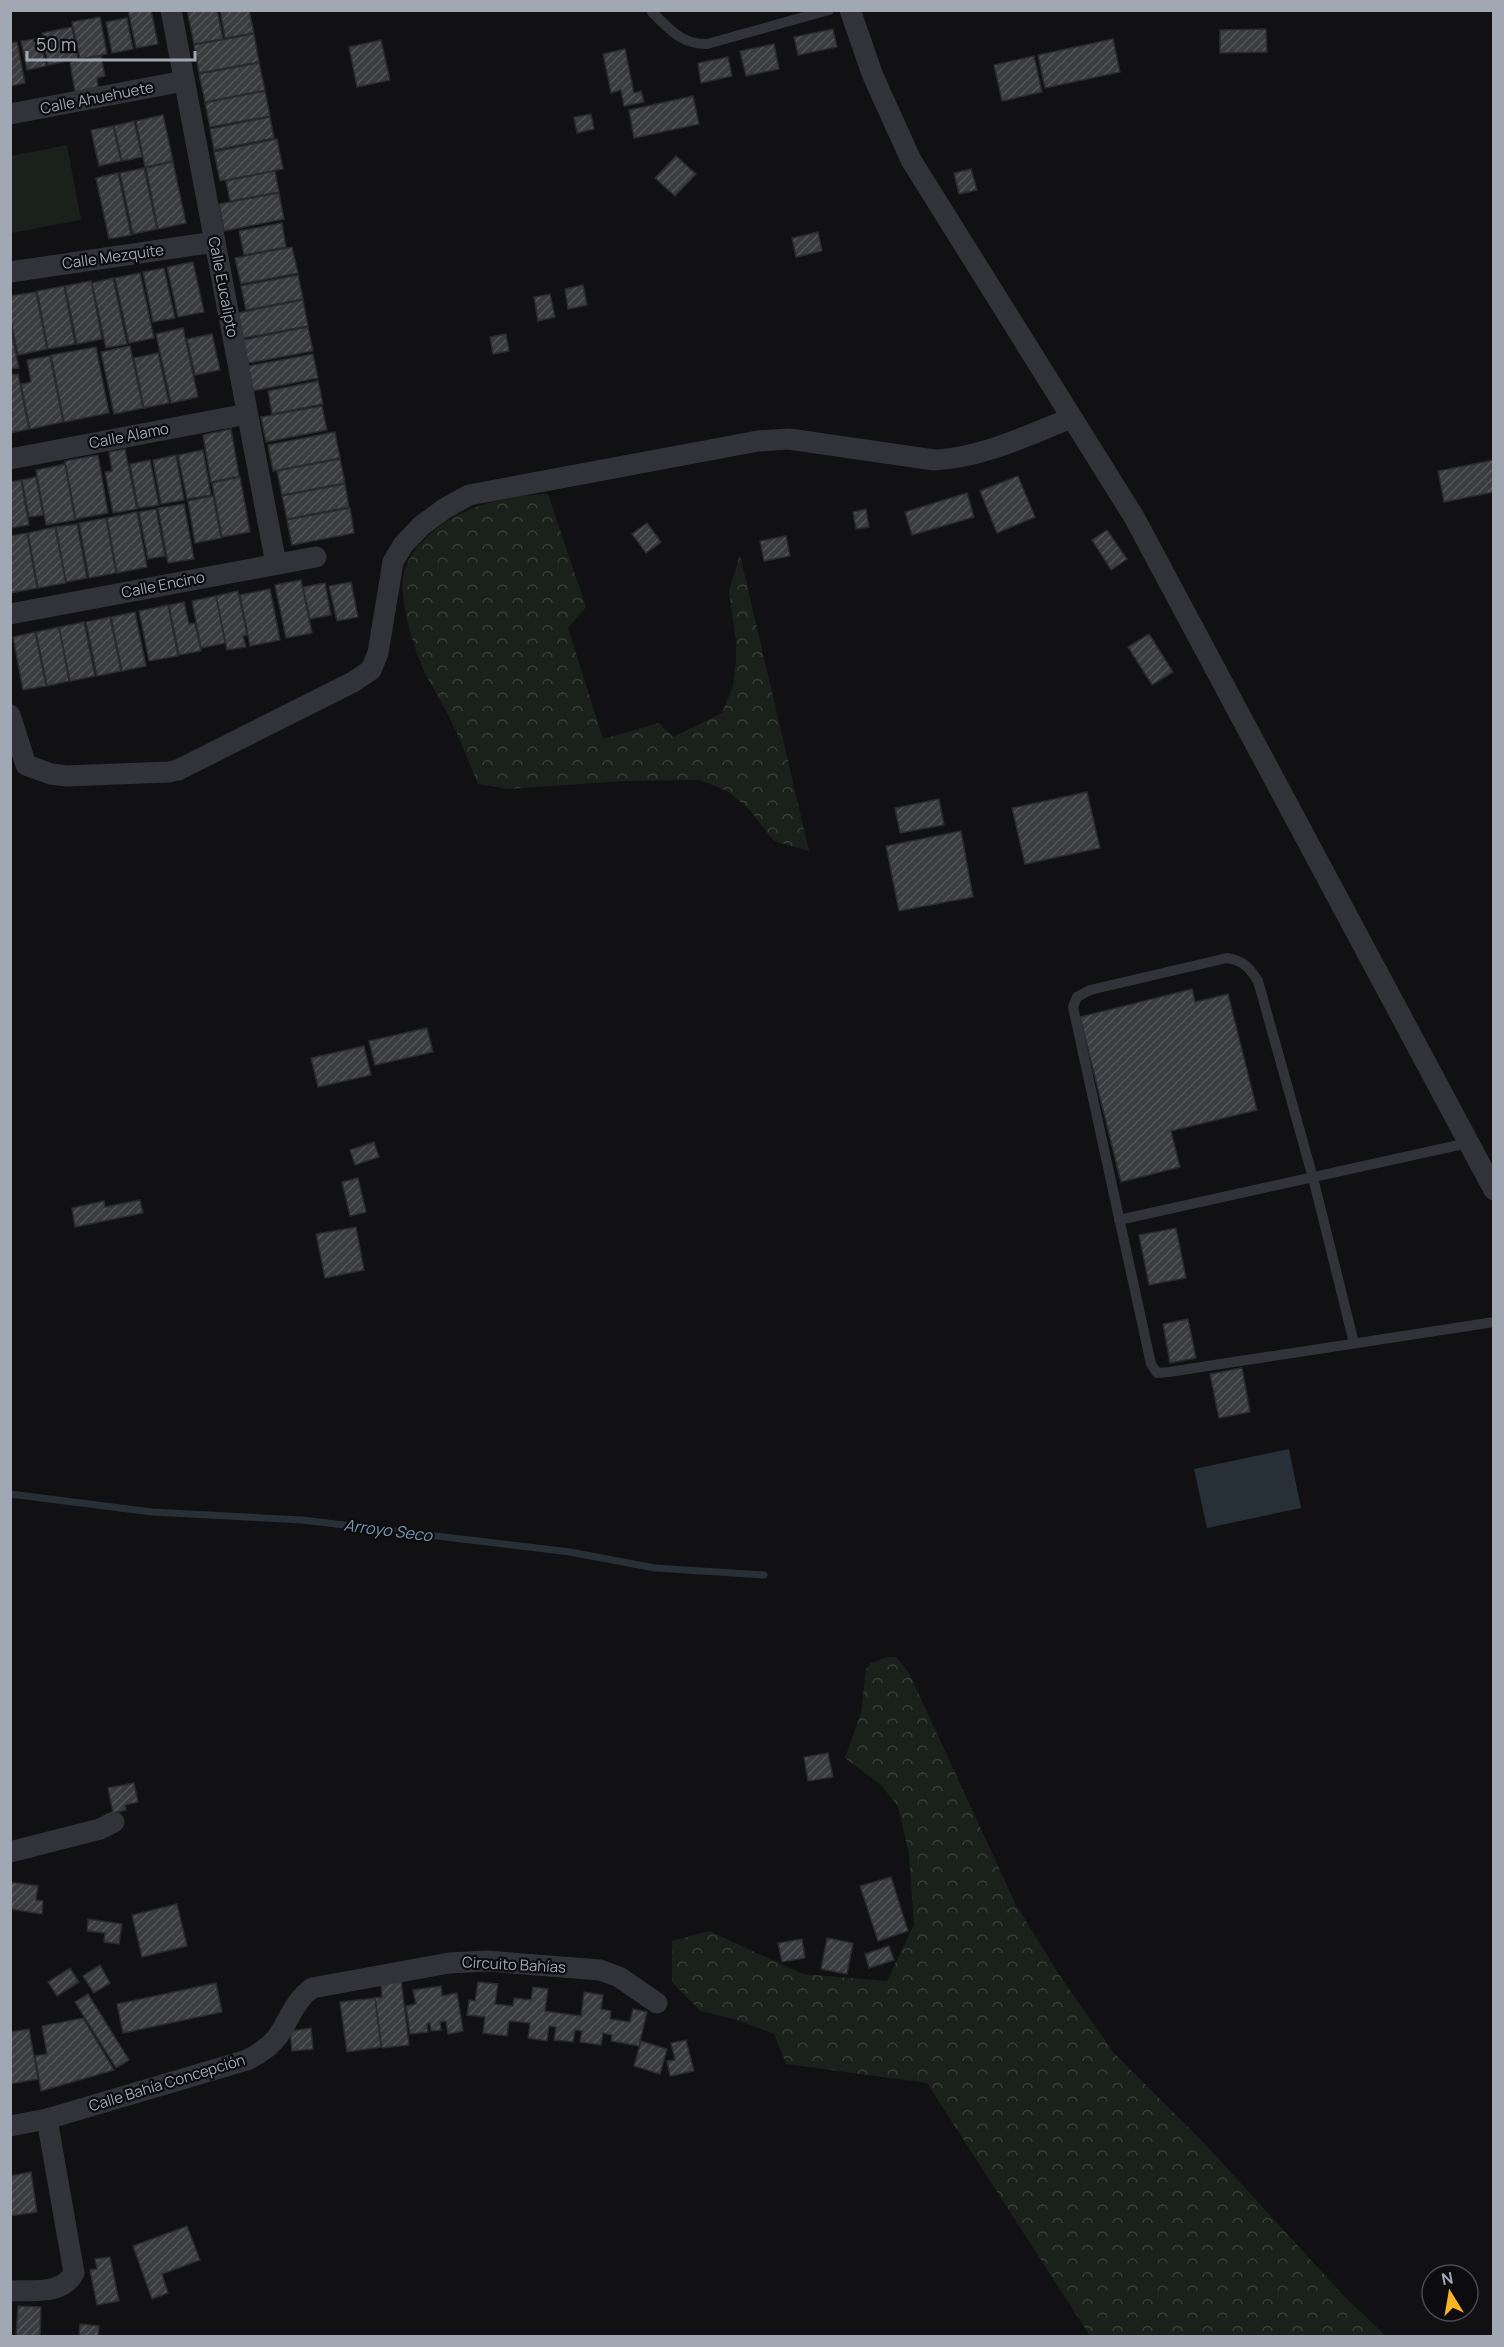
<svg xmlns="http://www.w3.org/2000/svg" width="1504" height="2347" viewBox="0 0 1504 2347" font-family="Manrope,sans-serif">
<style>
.grass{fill:#19211a}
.forest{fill:url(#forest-crowns)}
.water{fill:#273037}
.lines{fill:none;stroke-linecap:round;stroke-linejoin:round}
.stream{stroke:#273037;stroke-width:7}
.building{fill:url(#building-hatch);stroke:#2b2b2f;stroke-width:1.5}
.service{stroke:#323338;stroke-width:10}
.minor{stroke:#323338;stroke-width:21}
.labels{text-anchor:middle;stroke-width:4.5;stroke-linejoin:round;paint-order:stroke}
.street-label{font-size:15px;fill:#a2a7b4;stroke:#0c0c0e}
.water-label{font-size:16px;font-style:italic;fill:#7796b2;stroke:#0c0c0e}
</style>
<defs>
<pattern id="forest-crowns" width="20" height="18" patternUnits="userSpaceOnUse" patternTransform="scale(1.5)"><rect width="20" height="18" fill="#19211a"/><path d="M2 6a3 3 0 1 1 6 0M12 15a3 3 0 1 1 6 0" fill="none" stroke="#373e39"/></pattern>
<pattern id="building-hatch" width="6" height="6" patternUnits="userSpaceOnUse" patternTransform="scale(1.5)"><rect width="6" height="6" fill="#3b3c40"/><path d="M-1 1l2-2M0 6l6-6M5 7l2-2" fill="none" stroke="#545559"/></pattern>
</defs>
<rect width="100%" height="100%" fill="#111113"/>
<!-- grass -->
<path class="grass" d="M67,145L81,220L11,233V156Z"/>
<!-- forest -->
<g class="forest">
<path d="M548,494L586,607L568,628L603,739L659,723L673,737L722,713L733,686L736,661V641L729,591L740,555L809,851L774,841L748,808L727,791L700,780L625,781L507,789L478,784C469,763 461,741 451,721C444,705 435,692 427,677C415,654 397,596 404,572C410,552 424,538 440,526C472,503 509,496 548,494Z"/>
<path d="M888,1657H896L909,1673L1016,1905L1062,1979L1114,2053L1203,2142L1343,2295L1386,2336H1090L927,2083L786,2064L774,2034L737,2020L700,2011L672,1982V1941L709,1931L803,1974L887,1981L914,1924L909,1854L898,1806L881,1785L845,1758L861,1713L866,1669L871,1663Z"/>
</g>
<!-- water -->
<path class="water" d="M1289,1449L1301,1508L1207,1528L1194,1469Z"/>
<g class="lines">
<!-- stream -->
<path class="stream" d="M10,1494L152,1512L302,1520L570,1552L655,1568L764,1575"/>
</g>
<!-- building -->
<g class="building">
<path d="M128,10H151L158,44L136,48Z"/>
<path d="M187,10H217L223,39L194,44Z"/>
<path d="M220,10H249L254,33L225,38Z"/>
<path d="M100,17L107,54L80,59L72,22Z"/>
<path d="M127,18L133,49L112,53L106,22Z"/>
<path d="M72,27L78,59L48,65L42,33Z"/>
<path d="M833,29L837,47L798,55L794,37Z"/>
<path d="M1266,29L1267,52L1220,53V30Z"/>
<path d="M254,34L259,62L199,73L194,45Z"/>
<path d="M40,38L46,66L27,70L21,41Z"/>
<path d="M1113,39L1120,72L1045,88L1038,55Z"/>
<path d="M381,40L390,80L357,87L349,47Z"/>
<path d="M17,42L25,83L11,86L10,43Z"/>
<path d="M774,44L779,69L746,76L740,51Z"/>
<path d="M625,49L634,93L641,91L644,102L624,106L621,90L611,93L603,54Z"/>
<path d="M101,56L105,76L97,78L98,87L75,92L70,62Z"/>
<path d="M1034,56L1042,92L1002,101L994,65Z"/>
<path d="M728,57L732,76L701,83L698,63Z"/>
<path d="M259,63L265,90L205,102L199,74Z"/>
<path d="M265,91L270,116L210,127L205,103Z"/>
<path d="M693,96L699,124L634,138L629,110Z"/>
<path d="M591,114L594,129L577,133L574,117Z"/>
<path d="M163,115L173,161L145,167L136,121Z"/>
<path d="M270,117L274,138L214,150L210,129Z"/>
<path d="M134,121L142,157L122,161L114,126Z"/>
<path d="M113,126L121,161L99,166L91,130Z"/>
<path d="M277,139L283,169L220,181L214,152Z"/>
<path d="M676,156L696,174L675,196L655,178Z"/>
<path d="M173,162L186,223L158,229L146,168Z"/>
<path d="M144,168L157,229L133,234L120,173Z"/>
<path d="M971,169L977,190L959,194L954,173Z"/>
<path d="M275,171L279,192L230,201L226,181Z"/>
<path d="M118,173L131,235L109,239L96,178Z"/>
<path d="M279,193L284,219L224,231L219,204Z"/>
<path d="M282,223L286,247L244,255L239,231Z"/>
<path d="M818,232L822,251L796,257L792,238Z"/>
<path d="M292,247L298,273L241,284L235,258Z"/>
<path d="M193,262L204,312L178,317L167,267Z"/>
<path d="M164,268L175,318L153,322L143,272Z"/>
<path d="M140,273L154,338L129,343L115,278Z"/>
<path d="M298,275L303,299L246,310L241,286Z"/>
<path d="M113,278L127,344L106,348L92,283Z"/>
<path d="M91,281L102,339L77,344L65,286Z"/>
<path d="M583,285L587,305L568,309L565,289Z"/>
<path d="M64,286L75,344L48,349L37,291Z"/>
<path d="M36,292L47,349L18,355L10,317V296Z"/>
<path d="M550,294L555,317L538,321L534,297Z"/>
<path d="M303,300L308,326L243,338L238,313Z"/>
<path d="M10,325L19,368L10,369Z"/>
<path d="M308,327L313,351L248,363L243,340Z"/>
<path d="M183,328L198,397L171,403L156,334Z"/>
<path d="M212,334L220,370L195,375L187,339Z"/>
<path d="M506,334L509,351L493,354L490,337Z"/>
<path d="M130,346L143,408L114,414L101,352Z"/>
<path d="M96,347L109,413L64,422L51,355Z"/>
<path d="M158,353L169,403L144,408L134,358Z"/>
<path d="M313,354L318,378L253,391L248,366Z"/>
<path d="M50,356L63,422L30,429L21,384L31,382L27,360Z"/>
<path d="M18,374L29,429L10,433V375Z"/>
<path d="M318,381L323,404L272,414L268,391Z"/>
<path d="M322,406L327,430L266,442L261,417Z"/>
<path d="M231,429L239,476L211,482L203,435Z"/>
<path d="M335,432L340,458L273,471L268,445Z"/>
<path d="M125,449L137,509L113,513L105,472L112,471L109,452Z"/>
<path d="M203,450L211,495L187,499L178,455Z"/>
<path d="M98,455L108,513L76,519L65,461Z"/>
<path d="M176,455L184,500L161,504L153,460Z"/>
<path d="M340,459L345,483L282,495L277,471Z"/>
<path d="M150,460L159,505L138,508L130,464Z"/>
<path d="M1494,460V492L1444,502L1438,471Z"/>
<path d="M65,464L75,520L46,525L36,470Z"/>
<path d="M1018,476L1035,517L997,533L980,491Z"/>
<path d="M36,477L43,515L29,517L22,480Z"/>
<path d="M240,477L250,532L222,537L212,483Z"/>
<path d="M21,480L29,525L10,528V482Z"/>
<path d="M345,484L349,507L287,519L282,496Z"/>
<path d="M967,493L974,517L912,535L905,512Z"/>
<path d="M213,496L221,538L195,543L188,501Z"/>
<path d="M184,504L194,559L168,563L158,508Z"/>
<path d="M350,508L354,533L292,545L287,520Z"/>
<path d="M156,509L165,556L148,559L139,512Z"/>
<path d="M866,509L869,527L856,529L853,512Z"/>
<path d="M137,512L147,567L117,573L107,518Z"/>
<path d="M106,518L116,573L89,578L79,523Z"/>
<path d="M647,523L661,542L646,553L632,534Z"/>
<path d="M77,524L87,578L66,582L56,527Z"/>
<path d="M55,527L66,583L38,588L28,533Z"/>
<path d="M1107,530L1127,559L1111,570L1092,540Z"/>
<path d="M27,533L37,588L10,593V536Z"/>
<path d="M786,536L790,556L764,561L760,541Z"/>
<path d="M301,580L312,633L286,638L275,585Z"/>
<path d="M351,582L358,617L337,621L329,586Z"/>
<path d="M325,583L331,615L310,619L303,587Z"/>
<path d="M270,589L280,640L250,646L240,595Z"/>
<path d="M238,591L247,635L243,636L246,647L227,650L216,596Z"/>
<path d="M216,596L225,643L201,648L192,601Z"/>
<path d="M184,602L189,624L195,623L201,651L179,655L169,605Z"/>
<path d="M168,605L178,656L149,661L139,611Z"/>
<path d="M135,612L146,666L122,671L111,617Z"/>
<path d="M110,617L121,671L97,676L86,622Z"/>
<path d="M84,622L95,676L70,681L59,627Z"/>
<path d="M59,627L69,681L47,686L36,632Z"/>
<path d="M35,632L46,686L23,690L13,637Z"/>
<path d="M1149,634L1173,672L1152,685L1128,647Z"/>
<path d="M1087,792L1100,848L1025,864L1012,808Z"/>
<path d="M939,799L944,825L900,833L895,808Z"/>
<path d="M961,831L973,897L899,911L886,846Z"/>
<path d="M1192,989L1195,1002L1228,994L1257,1110L1171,1131L1180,1167L1121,1182L1080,1017Z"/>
<path d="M427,1028L433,1052L375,1065L369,1041Z"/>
<path d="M364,1046L371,1075L318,1087L311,1058Z"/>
<path d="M374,1142L379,1157L355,1165L350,1150Z"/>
<path d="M358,1178L366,1212L350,1216L342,1182Z"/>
<path d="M140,1200L143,1213L75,1227L72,1208L104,1201L105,1207Z"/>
<path d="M356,1227L364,1270L325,1278L316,1234Z"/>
<path d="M1176,1228L1186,1278L1149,1285L1139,1235Z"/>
<path d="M1188,1319L1196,1358L1170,1363L1163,1324Z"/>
<path d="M1242,1368L1250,1412L1219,1418L1210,1374Z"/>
<path d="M828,1753L833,1777L808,1781L804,1757Z"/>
<path d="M134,1783L138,1802L125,1805L126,1810L113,1813L108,1788Z"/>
<path d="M891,1877L908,1931L878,1941L860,1886Z"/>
<path d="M10,1882L38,1886L36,1900L43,1901L42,1914L10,1909Z"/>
<path d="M177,1904L187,1946L142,1957L132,1915Z"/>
<path d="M88,1919L122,1924L119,1944L104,1942L105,1933L87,1931Z"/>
<path d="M827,1938L853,1943L847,1974L821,1969Z"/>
<path d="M802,1939L805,1958L782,1962L778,1943Z"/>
<path d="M889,1946L894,1960L869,1968L865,1954Z"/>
<path d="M100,1965L110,1983L94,1993L83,1976Z"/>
<path d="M70,1968L79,1982L57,1996L48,1982Z"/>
<path d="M401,1979L409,2045L382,2048L375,1998L382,1997L381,1982Z"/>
<path d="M478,1982L498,1984L495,2004L513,2006L514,1998L531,2000L533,1987L548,1989L545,2011L581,2016L584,1992L603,1995L601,2009L611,2011L610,2019L630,2022L633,2009L647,2012L639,2046L611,2041L612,2035L603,2033L601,2045L580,2042L582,2031L575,2030L573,2042L554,2040L556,2027L549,2026L547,2041L528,2038L530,2023L509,2021L507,2036L483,2033L485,2017L467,2015L469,2000L475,2001Z"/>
<path d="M216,1983L222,2012L123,2033L117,2004Z"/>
<path d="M441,1986L442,1996L457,1993L463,2031L448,2034L446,2021L440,2022L441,2030L431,2031L430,2023L427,2024L428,2032L410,2034L406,2006L416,2004L413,1990Z"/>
<path d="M88,1994L129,2060L116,2068L75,2002Z"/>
<path d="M375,1998L381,2047L347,2052L340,2002Z"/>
<path d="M83,2018L114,2070L41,2091L35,2056L47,2054L42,2026Z"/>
<path d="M311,2028L313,2049L292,2051L290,2031Z"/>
<path d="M29,2029L38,2079L10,2084V2032Z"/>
<path d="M686,2040L694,2071L670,2076L667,2061L675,2060L671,2043Z"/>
<path d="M641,2041L667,2049L660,2074L634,2066Z"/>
<path d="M31,2172L37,2212L10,2216V2176Z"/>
<path d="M187,2226L200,2260L162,2274L168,2293L152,2299L133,2246Z"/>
<path d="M110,2257L119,2301L97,2305L90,2270L97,2269L95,2259Z"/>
<path d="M18,2306L41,2307L40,2336H16Z"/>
<path d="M80,2324L99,2326L98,2336H79Z"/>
</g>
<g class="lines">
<!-- service -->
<g class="service">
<path d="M652,12C670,29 680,44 707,44L829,10"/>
<path d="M1119,1220L1468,1143"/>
<path d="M1354,1343L1313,1178L1258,981C1249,967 1244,961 1227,958L1090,990L1077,997L1073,1007L1151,1364L1157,1373L1169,1372L1494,1322"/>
</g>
<!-- minor -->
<g class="minor">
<path d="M171,10L276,564"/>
<path d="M850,10L873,76L911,160L1134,517L1494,1190"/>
<path d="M10,114L184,81"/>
<path d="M10,272L215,242"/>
<path d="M10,459L247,414"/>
<path d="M10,614L316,557"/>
<path d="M10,715L26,765L51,774L66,776L169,772L178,770L353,682L371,670L378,653L393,562L403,545L421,526L444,509L469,495L758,441L789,439L934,460C982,458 1027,435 1072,418"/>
<path d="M10,1852L100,1829L114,1822"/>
<path d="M10,2126L47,2119L247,2060C259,2054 270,2047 278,2036C289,2020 295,2000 312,1988L449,1963L487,1961L600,1970L619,1977L657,2003"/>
<path d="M10,2291C32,2290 63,2295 74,2273L47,2119"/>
</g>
</g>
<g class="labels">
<!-- street labels -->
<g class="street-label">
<text transform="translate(97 98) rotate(-11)" y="5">Calle Ahuehuete</text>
<text transform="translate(113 257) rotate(-8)" y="5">Calle Mezquite</text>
<text transform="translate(223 287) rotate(79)" y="5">Calle Eucalipto</text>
<text transform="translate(129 436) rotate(-11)" y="5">Calle Alamo</text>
<text transform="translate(163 585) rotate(-11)" y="5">Calle Encino</text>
<text transform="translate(514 1965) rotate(3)" y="5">Circuito Bahías</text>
<text transform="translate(167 2083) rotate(-17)" y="5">Calle Bahía Concepción</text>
</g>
<!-- water labels -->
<g class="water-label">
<text transform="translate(388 1530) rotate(7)" y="6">Arroyo Seco</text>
</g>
</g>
<!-- border -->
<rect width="1504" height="2347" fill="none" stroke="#a2a7b4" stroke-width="24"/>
<!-- north arrow -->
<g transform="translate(1450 2293) rotate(349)"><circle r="28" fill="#0c0c0e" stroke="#484a50" stroke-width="1.5"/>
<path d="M0-4.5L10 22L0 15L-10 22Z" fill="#fab322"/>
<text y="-9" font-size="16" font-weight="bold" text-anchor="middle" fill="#a2a7b4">N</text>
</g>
<!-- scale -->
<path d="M27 51v9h168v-9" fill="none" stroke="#a2a7b4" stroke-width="3"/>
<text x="36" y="51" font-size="18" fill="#a2a7b4" stroke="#0c0c0e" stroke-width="4.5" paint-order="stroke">50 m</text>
</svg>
